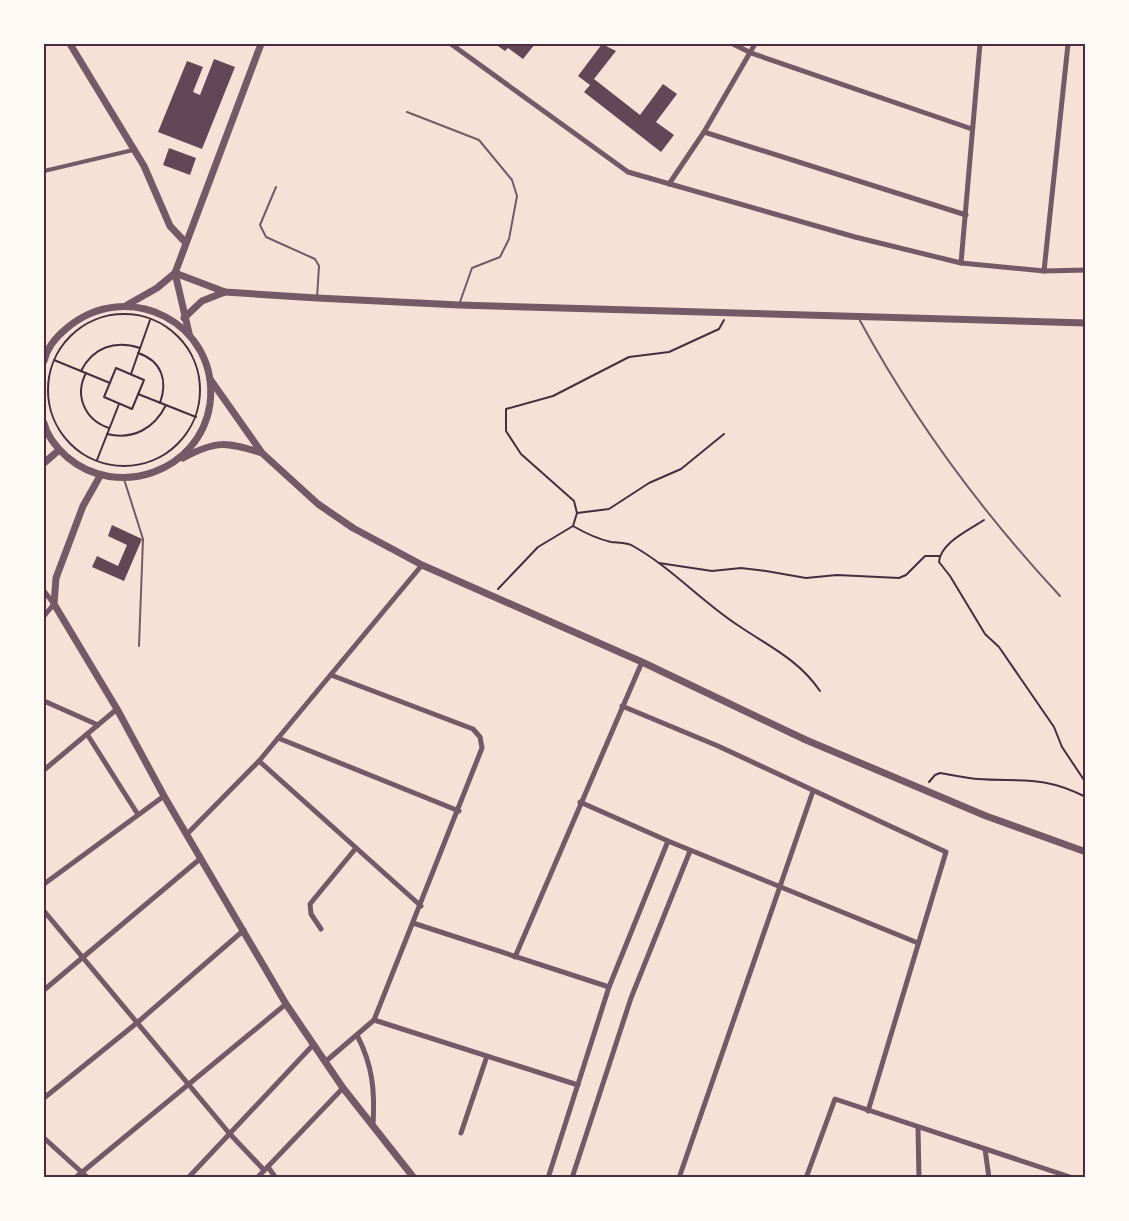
<svg xmlns="http://www.w3.org/2000/svg" width="1129" height="1221" viewBox="0 0 1129 1221" font-family="'DejaVu Sans',sans-serif">
<style>
.building{fill:#644757}
.lines{fill:none;stroke-linecap:round;stroke-linejoin:round}
.path{stroke:#4a2c40;stroke-width:2}
.service{stroke:#755966;stroke-width:2}
.pedestrian{stroke:#755966;stroke-width:4}
.minor{stroke:#755966;stroke-width:5}
.tertiary{stroke:#755966;stroke-width:7}
.neatline{fill:none;stroke:#4a2c40;stroke-width:2}
</style>
<rect width="100%" height="100%" fill="#f7e1d7"/>
<!-- building -->
<g class="building">
<path d="M495,44H535L523,59L508,48L505,51Z"/>
<path d="M602,44L616,51L594,79L640,115L663,84L677,94L656,122L674,135L661,152L584,92L590,85L578,76Z"/>
<path d="M214,59L235,67L202,149L158,132L187,61L203,67L193,92L200,95Z"/>
<path d="M169,148L196,158L190,175L163,165Z"/>
<path d="M112,525L142,539L124,581L92,567L97,556L118,566L127,545L108,536Z"/>
</g>
<g class="lines">
<!-- path -->
<g class="path">
<circle cx="124" cy="390" r="76"/>
<path d="M138,353C162,361 168,381 160,403"/>
<path d="M54,360L110,383"/>
<path d="M116,368L144,380L132,409L104,397Z"/>
<path d="M81,371C93,347 115,340 140,348"/>
<path d="M86,373C74,396 85,420 109,428"/>
<path d="M131,374L150,320"/>
<path d="M138,394L196,417"/>
<path d="M107,434C133,440 154,429 166,405"/>
<path d="M97,460L119,404"/>
<path d="M577,513L609,509L649,483L681,469L724,434"/>
<path d="M984,520C969,530 940,543 939,562L950,576L985,634L999,647L1054,727L1062,747L1086,783"/>
<path d="M573,526C585,533 598,539 611,542C618,543 627,542 633,546C672,568 702,602 739,626C770,647 799,660 820,691"/>
<path d="M659,563L712,571L741,568L766,571L806,578L837,575L899,578L906,575L925,556H939"/>
<path d="M498,589L538,547L573,526L577,513L574,501L521,454L506,431V409L553,396L629,357L669,352L719,329L724,320"/>
<path d="M929,782L935,775L940,773C953,775 965,778 977,779C1022,782 1042,775 1086,797"/>
</g>
<!-- service -->
<g class="service">
<path d="M407,112L479,140L512,180L517,196L509,239L500,257L472,268L460,302"/>
<path d="M276,187L260,225L266,237L315,259L319,266L317,298"/>
<path d="M858,317C913,419 981,511 1060,596"/>
<path d="M124,479L143,539L139,646"/>
</g>
<!-- pedestrian -->
<path class="pedestrian" d="M44,171L133,150"/>
<!-- minor -->
<g class="minor">
<path d="M451,44L628,172L855,237L961,263L1044,271L1086,270"/>
<path d="M733,44L751,53L972,129"/>
<path d="M704,132L966,215"/>
<path d="M669,184L704,132L755,44"/>
<path d="M961,263L980,44"/>
<path d="M1044,271L1068,44"/>
<path d="M44,591L54,604L44,616"/>
<path d="M44,701L98,725"/>
<path d="M622,706L718,746L946,852L868,1111"/>
<path d="M87,734L137,813"/>
<path d="M278,738L459,811"/>
<path d="M259,761L421,906"/>
<path d="M44,770L117,709"/>
<path d="M580,802L668,841L918,943"/>
<path d="M188,833L259,761L422,565"/>
<path d="M44,884L164,796"/>
<path d="M44,911L229,1133L264,1170"/>
<path d="M413,923L609,987"/>
<path d="M321,929L311,914L310,904L356,848"/>
<path d="M515,957L642,662"/>
<path d="M44,990L201,858"/>
<path d="M374,1020L578,1085"/>
<path d="M357,1035C373,1066 375,1091 373,1126"/>
<path d="M325,1062L374,1020L482,748L480,737L473,729L331,675"/>
<path d="M44,1098L138,1022L244,930"/>
<path d="M918,1128L919,1178"/>
<path d="M461,1133L487,1056"/>
<path d="M44,1138L88,1178"/>
<path d="M985,1149L989,1178"/>
<path d="M268,1167L276,1178"/>
<path d="M75,1178L286,1004"/>
<path d="M188,1178L313,1045"/>
<path d="M257,1178L343,1088"/>
<path d="M548,1178L609,987L668,841"/>
<path d="M572,1178L631,998L690,851"/>
<path d="M679,1178L813,791"/>
<path d="M806,1178L835,1099L1073,1178"/>
</g>
<!-- tertiary -->
<g class="tertiary">
<path d="M70,44L144,166L170,226L185,242"/>
<path d="M175,273L225,292L317,298L459,305L1086,323"/>
<path d="M127,305L157,288L175,273"/>
<path d="M184,318L202,301L225,292"/>
<path d="M189,333L175,273L261,44"/>
<path d="M44,361C47,348 57,336 67,328C127,277 220,323 210,404C200,472 117,500 67,457C57,448 47,436 44,423"/>
<path d="M210,379L262,453L318,504L353,528L422,565L642,662L806,740L986,816L1086,852"/>
<path d="M183,458C216,440 227,442 262,453"/>
<path d="M44,463L59,450"/>
<path d="M100,476L83,506L56,578L54,604L117,709L164,796L286,1004L343,1088L414,1178"/>
</g>
</g>
<!-- border -->
<rect width="1129" height="1221" fill="none" stroke="#fffaf5" stroke-width="90"/>
<rect x="45" y="45" width="1039" height="1131" class="neatline"/>
</svg>
